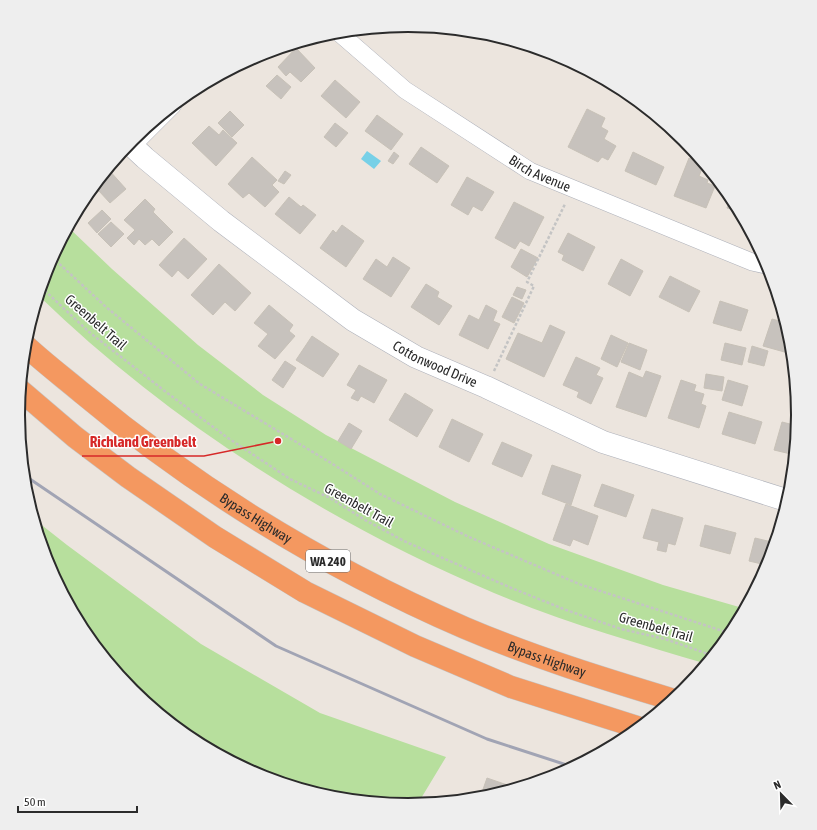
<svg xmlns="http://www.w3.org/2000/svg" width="817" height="830" viewBox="0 0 817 830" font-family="'Asap Condensed',sans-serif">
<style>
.green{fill:#b7df9d}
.water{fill:#77d0e7}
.building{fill:#c7c2bd;stroke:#c7c1b7}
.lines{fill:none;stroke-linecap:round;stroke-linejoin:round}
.street-casing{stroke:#aeb1ba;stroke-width:18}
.secondary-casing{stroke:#aeb1ba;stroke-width:23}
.highway-casing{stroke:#c4c4c4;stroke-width:23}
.path{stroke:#c4c4c4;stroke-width:2.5;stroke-dasharray:3 2;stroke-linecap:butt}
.street{stroke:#fff;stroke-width:17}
.secondary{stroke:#fff;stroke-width:22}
.highway{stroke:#f49860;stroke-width:22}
.rail{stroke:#a1a4b4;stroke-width:3}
.labels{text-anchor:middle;stroke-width:3;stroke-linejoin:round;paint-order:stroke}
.shield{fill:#fff;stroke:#6b6b6b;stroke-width:1}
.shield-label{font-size:13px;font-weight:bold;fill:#2b2b2b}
.street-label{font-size:14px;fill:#2b2b2b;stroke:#fff}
.rim{fill:none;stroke:#2b2b2b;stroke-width:2}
.leader{fill:none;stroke:#d62828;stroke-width:1.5}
.callout-dot{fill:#d62828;stroke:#fff;stroke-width:1.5}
.callout-label{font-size:15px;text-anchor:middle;font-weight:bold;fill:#d62828;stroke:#fff;stroke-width:3;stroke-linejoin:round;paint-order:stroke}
</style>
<rect width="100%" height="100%" fill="#ece5de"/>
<!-- green -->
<g class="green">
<path d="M68,227L112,269L198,345L263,395L326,435L455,502L549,544L663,585L746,609L733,632L707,664C636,643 563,622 494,593C328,523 168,421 39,296L48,265Z"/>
<path d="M34,519L67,545L201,644L320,713L446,757L417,805H408L332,798L259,776L191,740L132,691L84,632L48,564Z"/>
</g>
<!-- water -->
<path class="water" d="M367,151L381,161L374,169L361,159Z"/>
<!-- building -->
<g class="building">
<path d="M296,48L315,68L301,82L290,72L286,76L278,67Z"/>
<path d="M277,75L291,87L281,99L266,86Z"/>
<path d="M335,80L360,102L346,118L321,96Z"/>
<path d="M587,109L605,118L601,127L608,131L604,139L616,146L608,160L602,157L598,162L568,147Z"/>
<path d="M230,111L244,125L232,137L218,123Z"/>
<path d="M377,115L403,134L391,150L365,131Z"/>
<path d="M335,123L348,133L336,147L324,137Z"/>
<path d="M209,126L219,135L223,130L237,143L216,166L192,143Z"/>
<path d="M421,147L449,166L437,183L409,164Z"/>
<path d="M394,152L399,156L393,164L388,161Z"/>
<path d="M633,152L664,167L656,185L625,171Z"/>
<path d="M252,157L277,180L272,185L279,192L265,207L249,193L243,198L228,184Z"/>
<path d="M689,158L704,164L699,176L708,180L707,183L715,186L706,208L674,196Z"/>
<path d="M108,169L126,189L110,203L99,191L87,201L84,198Z"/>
<path d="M285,171L291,175L284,184L278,181Z"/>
<path d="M467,177L494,192L482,211L473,206L468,215L451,205Z"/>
<path d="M731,196L733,198L741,212L727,208Z"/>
<path d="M289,197L301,207L303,205L316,215L300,234L275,214Z"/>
<path d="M145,199L155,209L153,212L173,232L159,246L152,239L145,245L139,239L134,245L127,238L135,230L124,220Z"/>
<path d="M514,202L544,217L529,246L520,241L515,249L495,238Z"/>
<path d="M102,210L111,219L97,233L88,223Z"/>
<path d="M111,222L124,234L111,247L98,234Z"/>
<path d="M342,225L364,241L346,267L320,248L333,230L336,233Z"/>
<path d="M568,233L595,247L583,271L562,260L564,255L558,252Z"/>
<path d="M184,238L207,259L188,279L178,270L172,277L159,265Z"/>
<path d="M521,249L538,258L527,277L511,267Z"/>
<path d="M393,257L410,268L391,297L363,279L376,259L387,267Z"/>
<path d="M621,259L643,271L630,296L608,284Z"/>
<path d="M219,264L251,293L235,311L225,302L213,315L191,295Z"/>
<path d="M670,276L700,291L689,312L659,297Z"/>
<path d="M426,284L439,292L437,297L452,306L439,325L411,307Z"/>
<path d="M517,287L526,290L522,299L513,295Z"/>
<path d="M512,297L524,303L514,323L502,317Z"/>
<path d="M720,301L748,310L741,331L713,323Z"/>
<path d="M269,305L293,325L289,331L295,336L275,359L258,346L268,334L254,323Z"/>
<path d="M486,305L497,311L493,321L500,324L488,349L459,335L469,315L479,320Z"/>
<path d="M772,319L787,323L792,340L788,353L763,346Z"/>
<path d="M550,325L565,332L544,377L506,359L518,333L542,343Z"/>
<path d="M611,335L628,343L617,367L601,359Z"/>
<path d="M312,336L339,354L323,377L296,360Z"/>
<path d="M629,343L647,350L640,370L621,362Z"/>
<path d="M725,343L746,348L742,365L721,360Z"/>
<path d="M752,346L768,351L764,366L748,362Z"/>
<path d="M576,357L600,368L596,375L603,378L591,404L577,397L579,392L563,385Z"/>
<path d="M285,361L296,368L283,388L272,380Z"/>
<path d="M359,365L387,380L374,403L361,396L358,401L351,398L356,390L347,385Z"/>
<path d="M646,371L661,376L646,417L616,407L629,372L643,378Z"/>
<path d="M706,374L724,377L722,391L704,388Z"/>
<path d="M681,380L696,385L694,391L704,394L701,404L706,406L699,428L668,418Z"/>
<path d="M728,380L748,386L742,406L722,400Z"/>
<path d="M405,393L433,410L417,437L389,420Z"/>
<path d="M729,412L762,422L755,444L722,434Z"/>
<path d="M452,419L483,434L469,462L439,447Z"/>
<path d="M782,422L798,426L795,455L774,450Z"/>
<path d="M349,423L362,431L351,449L338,441Z"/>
<path d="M502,442L532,455L522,477L492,464Z"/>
<path d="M552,465L581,475L571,505L542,494Z"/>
<path d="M602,484L634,495L626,517L594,506Z"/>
<path d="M566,504L598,516L588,545L573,539L570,546L553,540Z"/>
<path d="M652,509L683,518L675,545L668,543L666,552L657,550L659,542L643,538Z"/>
<path d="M705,525L736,533L730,554L700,546Z"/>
<path d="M755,538L776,543L767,569L765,568L766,565L749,561Z"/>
<path d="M487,778L516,788L480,798Z"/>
</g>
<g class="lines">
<!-- street casing -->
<g class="street-casing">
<g id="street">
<path id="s1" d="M337,31L405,90L530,171L752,262L770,266"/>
<path d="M132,146L173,105"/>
</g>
</g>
<!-- secondary casing -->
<g class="secondary-casing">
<g id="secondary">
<path id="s2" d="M129,143L145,158L221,221L353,320L416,357L486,387L603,442L789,501"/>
</g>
</g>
<!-- highway casing -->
<g class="highway-casing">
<g id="highway">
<path id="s3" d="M25,345C43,362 63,377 82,393C198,490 327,568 465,628C533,657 604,679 674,700"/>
<path d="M20,390L75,437L128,477L215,537L305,592L415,646L511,687L640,728"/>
</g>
</g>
<!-- path -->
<g class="path">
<path d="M52,257L106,307L200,384L331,463L380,494L469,537L579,584L732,634"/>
<path d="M41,287L89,332L166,392L228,438L290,479L330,498L365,520L404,541L509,587L566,610L621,629L665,639L714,656"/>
<path d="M494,371L534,286L527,282L565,204"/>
</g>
<!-- street -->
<use href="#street" class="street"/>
<!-- secondary -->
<use href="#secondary" class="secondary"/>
<!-- highway -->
<use href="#highway" class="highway"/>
<!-- rail -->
<path class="rail" d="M24,475L276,646L487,739L573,767"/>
</g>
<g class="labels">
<!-- shield labels -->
<rect class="shield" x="306" y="550" width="44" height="22" rx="3"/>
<g class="shield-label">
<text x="328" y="566">WA 240</text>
</g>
<!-- street labels -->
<g class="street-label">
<text dy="5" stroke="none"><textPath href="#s1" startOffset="249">Birch Avenue</textPath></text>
<text transform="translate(96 322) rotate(41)" y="5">Greenbelt Trail</text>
<text dy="5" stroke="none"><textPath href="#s2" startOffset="379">Cottonwood Drive</textPath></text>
<text transform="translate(359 505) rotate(29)" y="5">Greenbelt Trail</text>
<text dy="5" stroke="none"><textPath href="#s3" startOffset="289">Bypass Highway</textPath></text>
<text transform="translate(656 627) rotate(16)" y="5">Greenbelt Trail</text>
<text dy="5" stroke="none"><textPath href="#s3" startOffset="613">Bypass Highway</textPath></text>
</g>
</g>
<!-- crop -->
<path d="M0 0H817V830H0ZM25 415a383 383 0 1 1 766 0a383 383 0 1 1-766 0Z" fill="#eee" fill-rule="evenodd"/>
<path class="rim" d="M25 415a383 383 0 1 1 766 0a383 383 0 1 1-766 0Z"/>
<!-- callouts -->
<path class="leader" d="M278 441L204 456H82"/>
<circle class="callout-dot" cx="278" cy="441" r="4"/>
<g class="callout-label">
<text x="143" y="447">Richland Greenbelt</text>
</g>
<!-- north arrow -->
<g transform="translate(781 794) rotate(337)" stroke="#ffffff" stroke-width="3" paint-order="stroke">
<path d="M0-3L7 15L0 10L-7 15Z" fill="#2b2b2b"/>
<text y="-6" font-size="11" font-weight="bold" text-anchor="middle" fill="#2b2b2b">N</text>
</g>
<!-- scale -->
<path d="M18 806v6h119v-6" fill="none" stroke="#2b2b2b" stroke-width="2"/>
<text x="24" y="806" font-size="12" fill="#2b2b2b" stroke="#ffffff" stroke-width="3" paint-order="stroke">50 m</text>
</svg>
